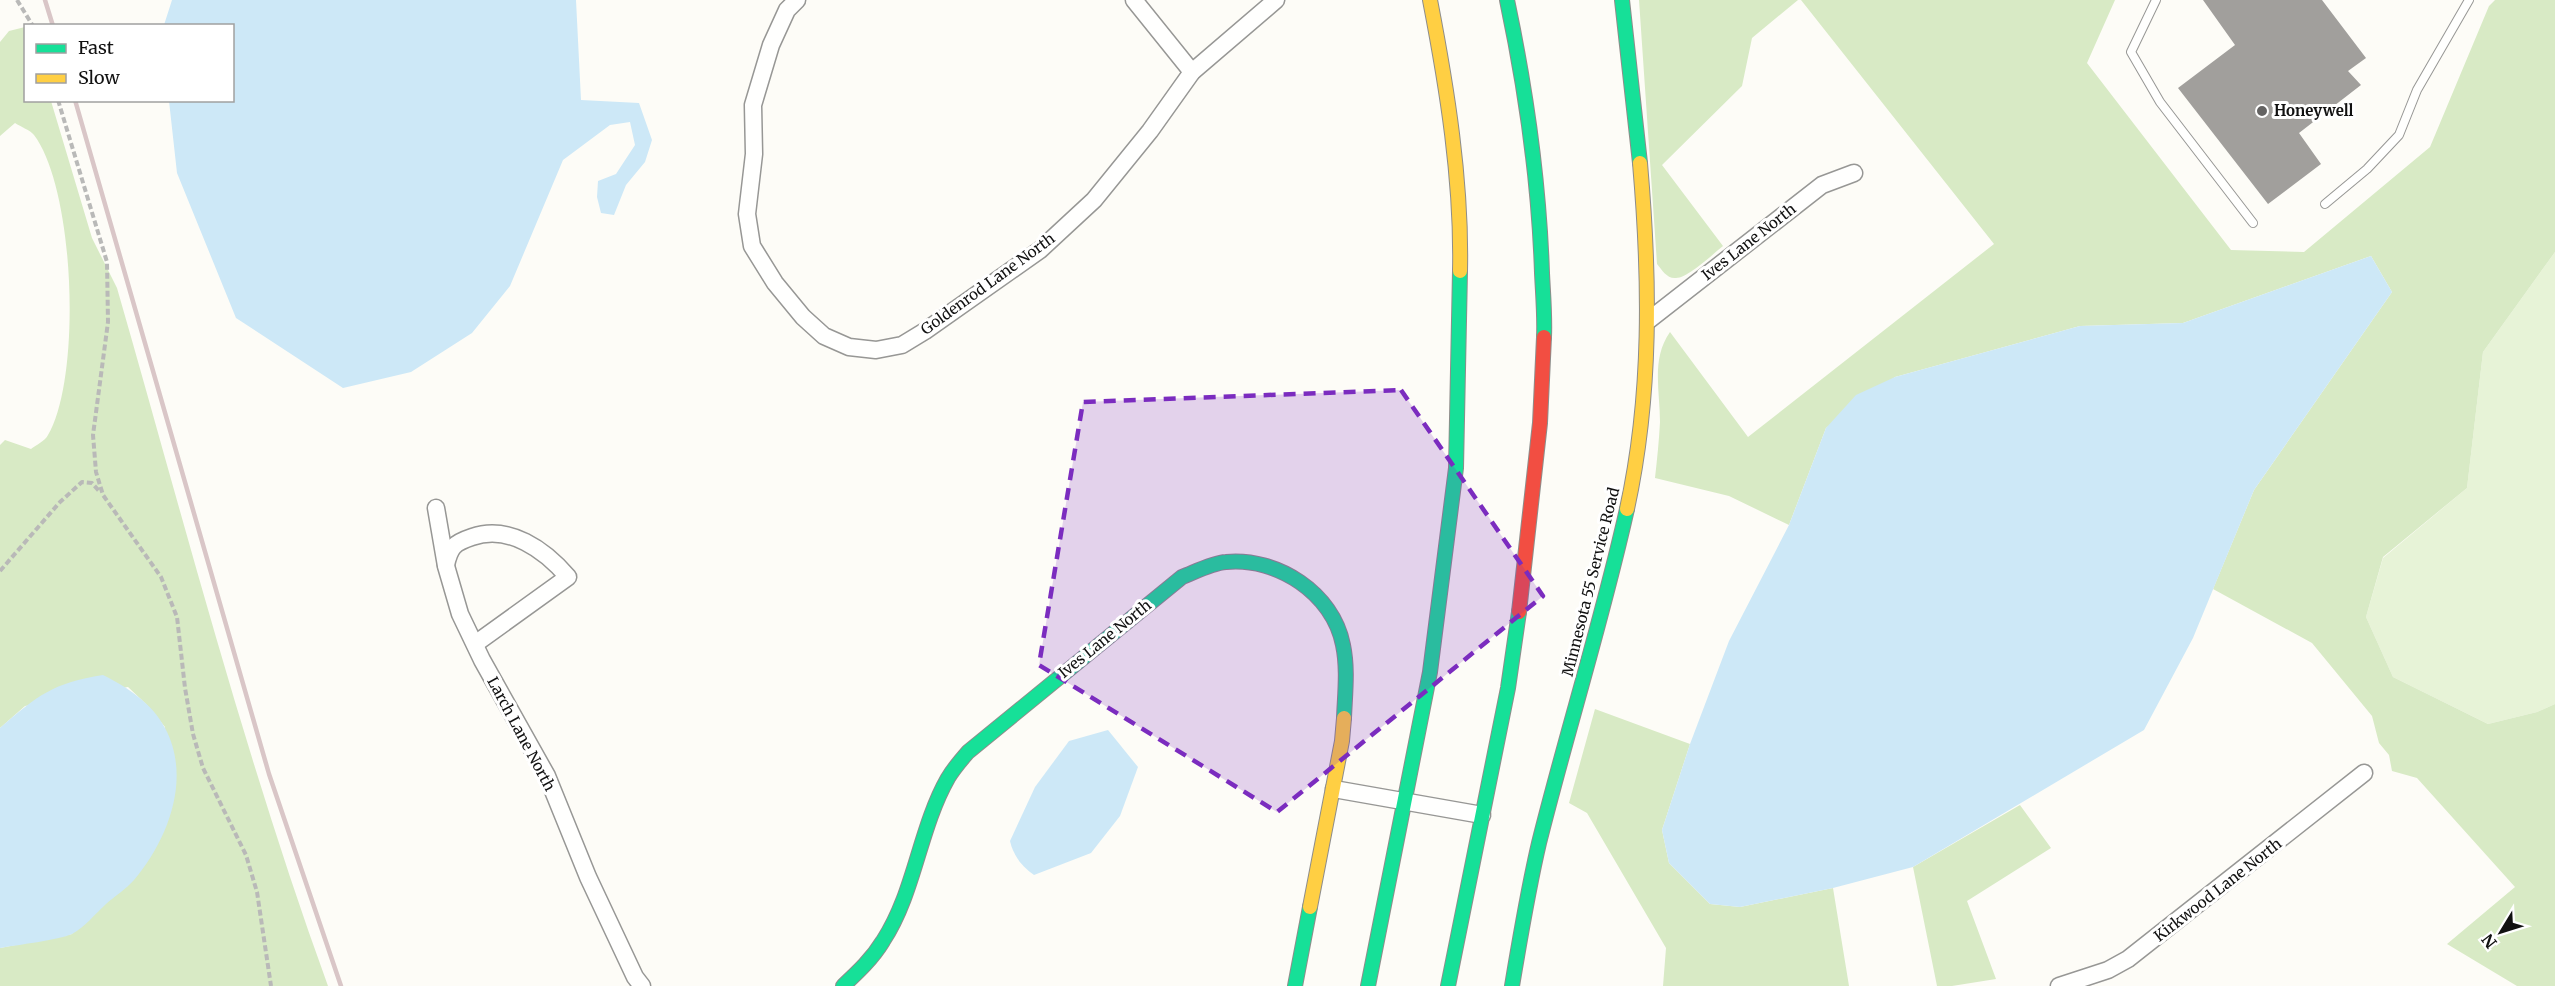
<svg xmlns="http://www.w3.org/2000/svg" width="2555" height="986" viewBox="0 0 2555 986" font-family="Merriweather,serif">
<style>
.green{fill:#e7f3d7}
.forest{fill:#d8eac5}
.water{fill:#cde8f7}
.building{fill:#a19f9c}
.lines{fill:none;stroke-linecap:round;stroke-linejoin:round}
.lane-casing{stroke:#979795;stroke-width:10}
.street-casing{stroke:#979795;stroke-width:19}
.fast-casing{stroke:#8e8d8b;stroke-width:16}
.slow-casing{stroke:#8e8d8b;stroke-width:16}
.jam-casing{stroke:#8e8d8b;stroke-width:16}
.path{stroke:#b9b9b8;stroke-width:4;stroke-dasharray:6 3;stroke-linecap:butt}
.lane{stroke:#fffffe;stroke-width:8}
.street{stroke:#fffffe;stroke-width:16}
.fast{stroke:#16e098;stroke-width:14}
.slow{stroke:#ffcf43;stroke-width:14}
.jam{stroke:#f24e42;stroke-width:14}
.rail{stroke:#d9c6c7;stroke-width:4.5}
.marked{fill:#7b2cbf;fill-opacity:0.2;stroke:#7b2cbf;stroke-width:4.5;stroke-dasharray:12 8;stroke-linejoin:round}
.poi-dot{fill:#646362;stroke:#fff;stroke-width:2}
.labels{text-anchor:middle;stroke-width:6;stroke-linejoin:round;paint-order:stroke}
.poi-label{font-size:15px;font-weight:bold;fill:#111;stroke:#fff;text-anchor:start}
.street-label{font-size:15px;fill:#111;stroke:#fff}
</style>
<rect width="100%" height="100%" fill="#fdfcf7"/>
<!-- green -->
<path class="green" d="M2555,252V704L2537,712L2488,724L2393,677L2366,617L2383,558L2467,488L2483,352Z"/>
<!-- forest -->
<g class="forest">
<path d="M1639,0H1798L1752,38L1742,86L1662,165L1723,246C1713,254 1688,278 1676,278C1667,279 1662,270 1657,264Z"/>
<path d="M1801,0H2115L2087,63L2231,250L2304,252L2430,147L2489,6L2495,0H2555V252L2483,352L2467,488L2383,557L2366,617L2393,677L2488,724L2537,712L2555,704V986H2517L2447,944L2515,887L2417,778L2392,771L2389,755L2379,743L2372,716L2312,643L2213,589L2254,490L2392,292L2371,256L2183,323L2080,326L1895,377L1826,428L1789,525L1729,496L1655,478C1657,460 1659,441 1660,422C1660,391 1651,359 1670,332L1748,437L1994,244Z"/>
<path d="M25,27L26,100L51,101L92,238L117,288C184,521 245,758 328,986H0V948L72,934L165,727L147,705L128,687L25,706L0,728V445L5,440L31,449C36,445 45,441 48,435C82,377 75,189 34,135C30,130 21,127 15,123L0,136V42L9,31Z"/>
<path d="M1595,709L1690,744L1662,830L1669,863L1710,904L1740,907L1833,888L1849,986H1663L1666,948L1587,813L1569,803Z"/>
<path d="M2020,805L2051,848L1967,901L1996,979L1952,986H1937L1913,867Z"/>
</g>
<!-- water -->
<g class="water">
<path d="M172,0H576L581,100L639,103L652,140L645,162L626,185L614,215L601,213L597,197L598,181L616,174L635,145L630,122L610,125L563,160L510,286L472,333L411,372L343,388L236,318L177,173L169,101L232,100V26L164,25Z"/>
<path d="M2371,256L2392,292L2254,490L2193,638L2144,730L1913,867L1833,888L1740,907L1710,904L1669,863L1662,830L1690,744L1729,641L1789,525L1826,428L1856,395L1895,377L2080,326L2183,323Z"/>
<path d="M103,675C127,687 152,703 165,728C192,778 168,840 134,880C126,889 115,896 106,904C96,913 84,928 72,934C59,940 16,945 0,948V728C38,695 53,683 103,675Z"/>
<path d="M1108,730L1138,767L1120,816L1091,853L1034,875C1022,867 1013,855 1010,841L1035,787L1069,741Z"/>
</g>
<!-- building -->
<path class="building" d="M2203,0H2322L2366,58L2348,71L2361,85L2299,133L2321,164L2268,204L2178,88L2235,45Z"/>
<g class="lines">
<!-- lane casing -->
<g class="lane-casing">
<g id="lane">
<path d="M2156,0L2131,52L2160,102L2253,223"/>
<path d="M2325,204L2367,169L2399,135L2417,90L2469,0"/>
</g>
</g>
<!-- street casing -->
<g class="street-casing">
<g id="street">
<path d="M797,0L787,10L771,45L753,105L754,154L747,214L752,246L775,283L803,317L824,336L849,347L876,350L902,345L925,331L1040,250L1094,200L1150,131L1192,72L1276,0"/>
<path d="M1134,0L1192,72"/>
<path d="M1649,320L1822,185L1854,173"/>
<path d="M436,508L446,566L460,614L482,660L547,776L588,877L635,977L642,986"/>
<path d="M446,565C450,547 454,543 472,537C509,524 545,550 568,577L475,644"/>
<path d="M1334,789L1482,815"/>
<path d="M2059,986L2108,970L2128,959L2364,773"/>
</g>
</g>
<!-- fast casing -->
<g class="fast-casing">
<g id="fast">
<path d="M1507,0C1526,90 1539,181 1542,273C1543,294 1545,316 1544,337"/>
<path d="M1622,0L1640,163"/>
<path d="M843,986C858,972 872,959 883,941C915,892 919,829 948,778C954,768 961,760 968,752L1182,577C1195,572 1212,563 1226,562C1277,557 1333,593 1343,645C1348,669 1345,693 1344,718"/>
<path d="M1295,986L1310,907"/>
<path d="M1368,986L1430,672L1456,468L1460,271"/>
<path d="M1448,986L1508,688L1519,612"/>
<path d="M1512,986C1520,938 1528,890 1539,843C1567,731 1602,621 1627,509"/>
</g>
</g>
<!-- slow casing -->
<g class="slow-casing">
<g id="slow">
<path d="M1430,0C1447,88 1462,181 1460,271"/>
<path d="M1627,509C1652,394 1650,279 1640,163"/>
<path d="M1310,907L1342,741L1344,718"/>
</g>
</g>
<!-- jam casing -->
<g class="jam-casing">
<path id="jam" d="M1519,612L1540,423L1544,337"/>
</g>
<!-- path -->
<g class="path">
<path d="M17,0L33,26"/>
<path d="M58,100L107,262L108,322L93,435L96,472L103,495L161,577L177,617L185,688L193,734L203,768L246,855L257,892L271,986"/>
<path d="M0,571L60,502L82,482L92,483L100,492"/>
</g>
<!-- lane -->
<use href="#lane" class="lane"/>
<!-- street -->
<use href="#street" class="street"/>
<!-- fast -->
<use href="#fast" class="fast"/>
<!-- slow -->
<use href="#slow" class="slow"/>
<!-- jam -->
<use href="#jam" class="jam"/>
<!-- rail -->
<g class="rail">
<path d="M45,0L53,26"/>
<path d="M75,100L269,774L341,986"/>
</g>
</g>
<!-- marked area -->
<path class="marked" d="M1401,390L1543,596L1277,812L1039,665L1083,402Z"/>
<!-- markers -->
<circle class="poi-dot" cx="2262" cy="111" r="6"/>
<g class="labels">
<!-- poi labels -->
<g class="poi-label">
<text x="2274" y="116">Honeywell</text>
</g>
<!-- street labels -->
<g class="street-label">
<text transform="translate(1749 242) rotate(-38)" y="5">Ives Lane North</text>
<text transform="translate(988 284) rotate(-36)" y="5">Goldenrod Lane North</text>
<text transform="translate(1591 582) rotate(-76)" y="5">Minnesota 55 Service Road</text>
<text transform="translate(1105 639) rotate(-39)" y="5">Ives Lane North</text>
<text transform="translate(521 734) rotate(62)" y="5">Larch Lane North</text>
<text transform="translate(2218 890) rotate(-38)" y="5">Kirkwood Lane North</text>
</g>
</g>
<!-- legend -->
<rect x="24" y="24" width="210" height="78" fill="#ffffff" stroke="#a0a0a0" stroke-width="1.5"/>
<rect x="36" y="44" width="30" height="9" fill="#16e098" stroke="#a0a0a0" stroke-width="1.5"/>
<text x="78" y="54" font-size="18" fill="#111111">Fast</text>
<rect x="36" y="74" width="30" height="9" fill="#ffcf43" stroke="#a0a0a0" stroke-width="1.5"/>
<text x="78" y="84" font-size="18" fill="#111111">Slow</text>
<!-- north arrow -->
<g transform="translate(2501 932) rotate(232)" stroke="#ffffff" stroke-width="4.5" paint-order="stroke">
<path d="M0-4.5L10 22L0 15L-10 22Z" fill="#111111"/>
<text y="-9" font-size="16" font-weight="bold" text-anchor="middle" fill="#111111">N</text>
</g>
</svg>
